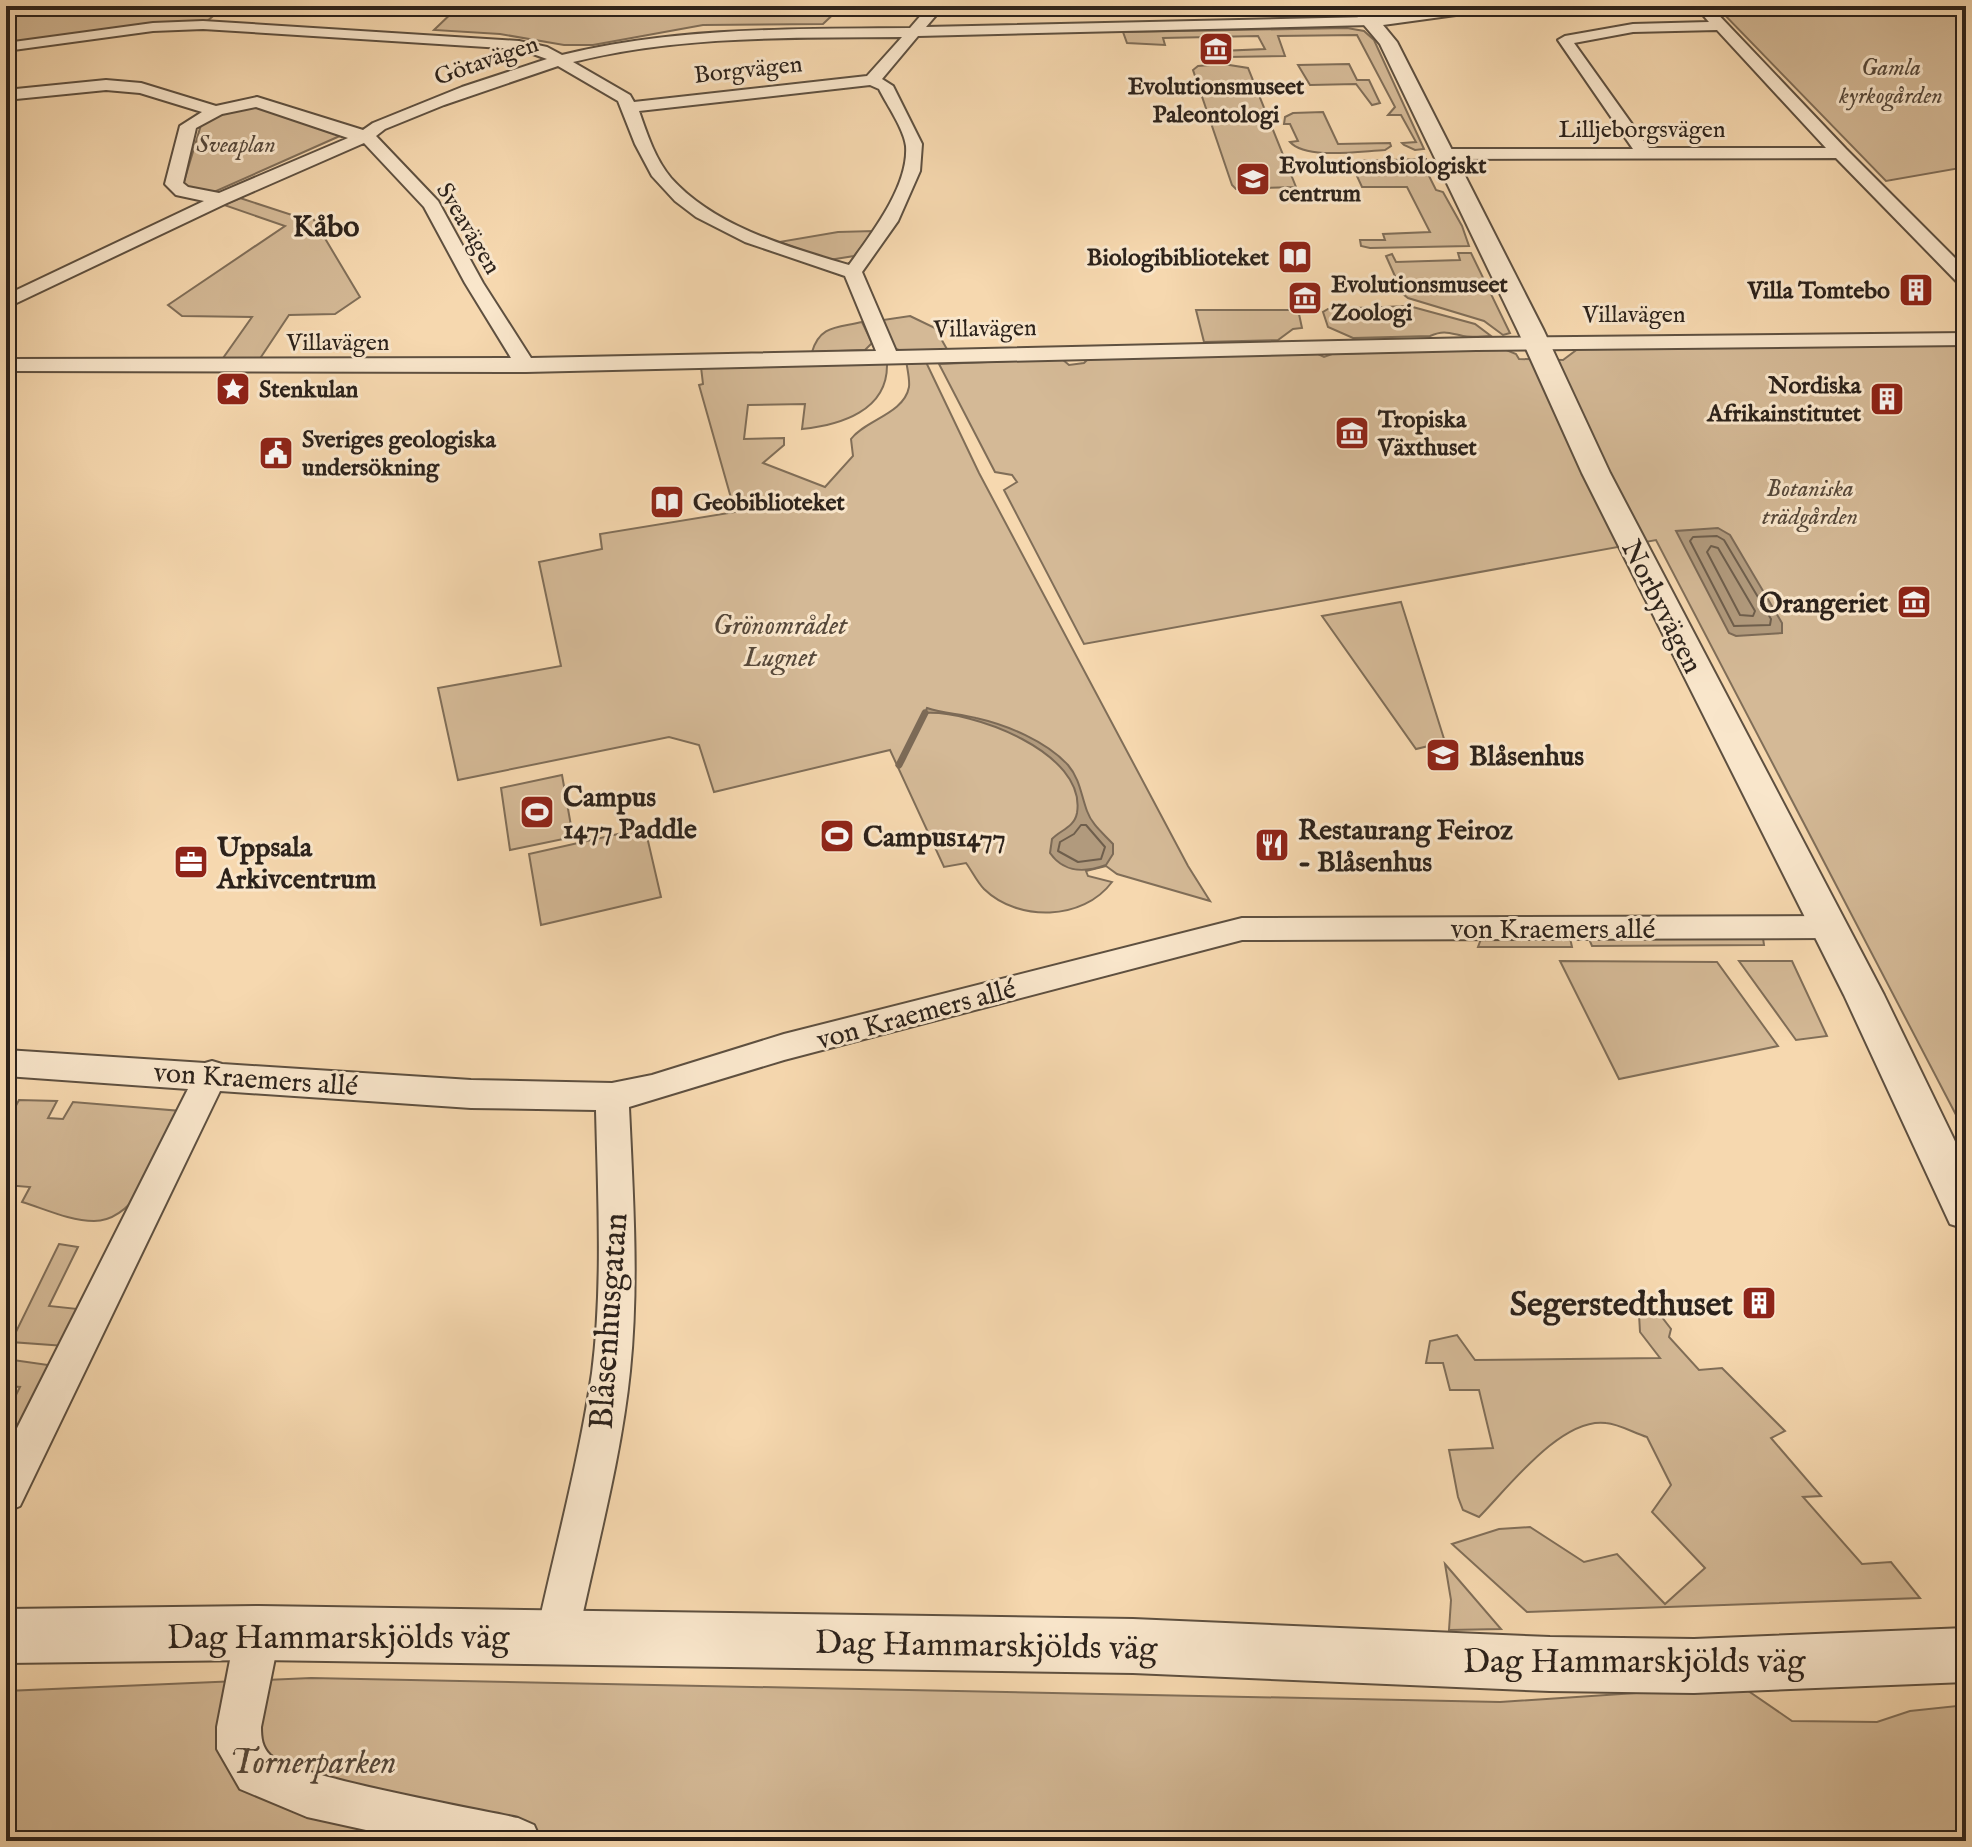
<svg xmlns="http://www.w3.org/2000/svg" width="1972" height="1847" viewBox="0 0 1972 1847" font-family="'IM FELL English',serif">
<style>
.green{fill:#d4b996;stroke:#806e58;stroke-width:2}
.water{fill:#b19a7d;stroke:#7c6a56;stroke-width:2}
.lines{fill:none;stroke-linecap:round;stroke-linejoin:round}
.shore{stroke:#6e5e4c;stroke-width:2}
.stream{stroke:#7c6a56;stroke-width:7}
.minor-casing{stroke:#5e5040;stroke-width:4}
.tertiary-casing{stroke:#5e5040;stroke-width:4}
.minor{fill:#f9e6cb;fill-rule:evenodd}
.tertiary{fill:#f9e6cb;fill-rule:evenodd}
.labels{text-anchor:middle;stroke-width:6;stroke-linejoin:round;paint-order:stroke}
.far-street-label{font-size:24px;fill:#2c221b;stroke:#f9e6cb}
.far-park-label{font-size:24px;font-style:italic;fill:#56483a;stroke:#f9e6cb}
.far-poi-label{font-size:24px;font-weight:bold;fill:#2c221b;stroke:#f9e6cb;text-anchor:start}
.poi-label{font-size:28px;font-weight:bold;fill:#2c221b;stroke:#f9e6cb;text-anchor:start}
.street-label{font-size:28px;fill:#2c221b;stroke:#f9e6cb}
.park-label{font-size:28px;font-style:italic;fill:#56483a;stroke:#f9e6cb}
.far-district-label{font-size:30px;font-weight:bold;fill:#2c221b;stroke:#f9e6cb}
.near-poi-label{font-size:34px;font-weight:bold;fill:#2c221b;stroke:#f9e6cb;text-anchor:end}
.near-street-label{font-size:34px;fill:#2c221b;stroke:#f9e6cb}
.near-park-label{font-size:34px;font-style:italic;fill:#56483a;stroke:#f9e6cb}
</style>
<rect width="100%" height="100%" fill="#f6d8af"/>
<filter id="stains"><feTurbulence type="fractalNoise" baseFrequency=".0025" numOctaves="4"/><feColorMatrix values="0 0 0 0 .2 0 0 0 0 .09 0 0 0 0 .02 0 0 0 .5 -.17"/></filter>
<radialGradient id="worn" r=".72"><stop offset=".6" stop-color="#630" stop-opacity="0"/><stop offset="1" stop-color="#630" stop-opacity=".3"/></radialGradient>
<!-- green -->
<g class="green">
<path d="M6,6H225L206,22L6,45Z"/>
<path d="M459,6H842L823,24L703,25L593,45H564L500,34L434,30Z"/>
<path d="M1716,6H1966V167L1886,181Z"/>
<path d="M1347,28L1364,31L1374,40L1424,149L1415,150L1404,145L1402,143L1416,142L1401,115H1388L1395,107L1357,35L1278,36L1285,56L1226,57L1221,51L1265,49L1258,36L1163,38L1165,45L1127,43L1123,32Z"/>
<path d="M1223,64L1248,68L1296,187L1236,189L1232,185L1193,70L1198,66Z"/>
<path d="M1349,64L1357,80H1369L1380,103L1372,105L1356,84L1310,85L1298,65Z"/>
<path d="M257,106L342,135L205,196L183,185L201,125L219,113Z"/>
<path d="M1323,112L1338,144L1390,143L1391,146L1385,150C1361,151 1306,160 1290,142L1298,141L1290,124H1284L1285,117L1293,113Z"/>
<path d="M1426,159V170L1436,190L1443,192L1462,226L1469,246L1370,248L1361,246L1360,240H1385L1383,234L1430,232L1407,187H1362L1350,161Z"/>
<path d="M240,198L301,218L311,215L360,297L335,314L289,315L259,360L221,361L252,317L182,316L168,305L285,226L224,205Z"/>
<path d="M873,231L854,256L829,260L779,242L838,232Z"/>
<path d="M1458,253H1471L1510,333L1503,335L1484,321L1408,298L1403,294L1386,256L1392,254L1396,262L1460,260Z"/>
<path d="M1409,306L1475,324L1491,336C1483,336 1471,338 1463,336C1449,333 1444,330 1430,336L1353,338L1328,327L1323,312L1328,309Z"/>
<path d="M1196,310H1290L1299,314L1302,328L1293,329L1278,340L1204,342Z"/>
<path d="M910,316L935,328L948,351H901L894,348L883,320Z"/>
<path d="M862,322L872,343L865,350L812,352C820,325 837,328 862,322Z"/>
<path d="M1583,345H1966V1134L1656,540L1084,644L1004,490L1017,482L1012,475L995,472L939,364L1062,359L1069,365L1084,363L1089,358L1316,353L1324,357L1332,354L1504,349L1516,354L1519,359L1563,360Z"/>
<path d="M878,360L887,364C888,411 840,425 802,429L805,404L748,405L744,439L784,438V445L763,463L825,487L853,456L851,439C865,420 904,414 909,387C910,379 907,368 906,360H925L979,473L1188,866L1210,901L1117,874L1106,866L1086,871L1088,876L1112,882C1083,921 1018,922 984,889C977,882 972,871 966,863L944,867L890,750L714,792L699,745L669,737L458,780L438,688L561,666L539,562L602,549L600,534L735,512L699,385L703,384L701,367Z"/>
<path d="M1401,602L1445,742L1416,749L1322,616Z"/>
<path d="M562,775L573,837L510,850L501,788Z"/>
<path d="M645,828L661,897L541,925L529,854Z"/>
<path d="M1570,938L1572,947H1478L1481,939Z"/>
<path d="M1763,938L1764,945L1592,946L1589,939Z"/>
<path d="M1560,961L1717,962L1778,1046L1619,1079Z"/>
<path d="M1739,961H1792L1827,1036L1796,1040Z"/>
<path d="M19,1100L57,1101L48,1118L63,1119L73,1102L181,1111C164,1146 140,1221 94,1221C70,1221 45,1209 22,1202L30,1187L6,1185V1124Z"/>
<path d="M59,1244L78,1247L49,1306L78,1309L65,1346L11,1342Z"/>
<path d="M1658,1312L1671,1329L1669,1337L1699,1370L1722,1368L1785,1431L1771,1438L1821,1496L1803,1497L1862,1564L1891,1562L1920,1598L1527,1612L1452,1544L1499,1529L1530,1527L1584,1562L1617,1554L1665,1604L1705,1568L1652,1512L1671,1485L1647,1437C1634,1433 1619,1424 1606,1423C1561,1417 1508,1488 1479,1517L1463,1510L1458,1497L1449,1450L1493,1448L1479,1390H1450L1443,1363H1426L1430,1341L1457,1335L1475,1360L1660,1358L1640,1332L1639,1314Z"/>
<path d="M6,1359L55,1366L6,1456V1415L20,1387L6,1386Z"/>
<path d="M1445,1564L1501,1629L1449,1630L1451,1600Z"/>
<path d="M311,1678L1500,1702L1741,1686L1792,1721L1877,1722L1910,1711L1966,1705V1841H6V1691Z"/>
</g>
<!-- water -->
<g class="water">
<path d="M1718,528L1730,535L1782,623V633L1736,636L1729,633L1676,531Z"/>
<path d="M927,708C942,713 960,714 976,718C1007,725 1046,741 1068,765C1080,779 1081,795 1087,811C1092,825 1103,833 1113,844V854L1106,865C1084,873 1064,873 1050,853L1052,839C1060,830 1074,828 1077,813C1087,752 971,710 925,713Z"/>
</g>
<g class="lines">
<!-- shore -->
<g class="shore">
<path d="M1717,536L1724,540L1771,619L1770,625L1734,626L1690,541L1693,537Z"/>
<path d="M1711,546L1718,548L1755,611L1753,616L1740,615L1707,552Z"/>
<path d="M1081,825H1086L1105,847L1101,859L1078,862L1058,851L1060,842L1074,834Z"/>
</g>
<!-- stream -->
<path class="stream" d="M899,765L925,713"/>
<!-- minor casing -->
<g class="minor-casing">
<g id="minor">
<path d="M929,6H944L926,27L1370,17L1377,21L1370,25L918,36L882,79L893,86L922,144L920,171L898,221L862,272L896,351L1476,338L1966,333V345L1476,350L526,372L6,371V359L511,358L465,283L424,207L364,143L227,203L6,308V295L204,201L176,195L165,184L180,126L202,112L140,93L106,90L6,100V90L106,80L141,83L216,106L257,97L363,130L373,123L462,87L547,59L519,49L203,29L153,31L6,51V43L153,23L203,21L519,41L547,47L562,55C677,27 793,29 910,28ZM902,37L867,76L634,102L630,95L573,62C681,35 792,38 902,37ZM558,66L618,101L635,144L652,176L675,201L696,217L745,242L845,276L876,351L531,358L483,283L438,201L376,136L385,129L444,105ZM870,85L879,89C887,105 904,129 906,146C909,186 871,234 849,265C788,247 715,227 671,178C655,159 647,134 639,111ZM256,107L348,138L219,193L188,187L183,183L196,128L222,114Z"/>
<path d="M1695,6H1710L1846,149L1966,269V286L1959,284L1836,158L1444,159L1436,154L1444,149H1633L1558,40L1565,36L1633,24L1709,22ZM1717,30L1826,148H1649L1574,43L1633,32Z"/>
<path d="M1828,916L1839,919L1843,927L1839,935L1828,938L1242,940L784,1060L629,1107C633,1195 639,1284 630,1371C621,1460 596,1549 578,1636L572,1651L557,1657L542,1651L536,1636C555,1549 579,1461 592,1373C603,1288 598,1196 596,1110L471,1108L220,1091L20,1506L6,1512V1450L188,1089L6,1076V1050L205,1063L212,1061L222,1064L471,1080L612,1083L652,1075L784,1034L1242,918Z"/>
<path d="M259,1612L274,1618L280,1633L261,1727C261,1738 262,1747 270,1755C292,1776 477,1809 518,1818L534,1825L541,1841H416L307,1817L240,1789L217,1749V1727L230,1660L244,1618Z"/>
</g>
</g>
<!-- tertiary casing -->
<g class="tertiary-casing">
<g id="tertiary">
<path d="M1348,6H1367L1374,15L1444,6H1494L1485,11L1383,25L1397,42L1544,331L1610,473L1884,995L1966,1164V1229L1950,1224L1844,995L1582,473L1518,331L1380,44Z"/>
<path d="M259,1606L1133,1619L1550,1637L1694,1639L1966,1628V1682L1694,1693L1550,1691L1133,1673L259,1660L6,1663V1609Z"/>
</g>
</g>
<!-- minor -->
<use href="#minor" class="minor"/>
<!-- tertiary -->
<use href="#tertiary" class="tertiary"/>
</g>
<!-- icons -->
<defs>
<g id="museum-square" transform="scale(1.8)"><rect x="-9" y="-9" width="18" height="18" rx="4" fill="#8f2418" stroke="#f9e6cb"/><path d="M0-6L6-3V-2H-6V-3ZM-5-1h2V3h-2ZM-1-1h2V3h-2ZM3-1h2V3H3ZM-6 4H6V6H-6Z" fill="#fff"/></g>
<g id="university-square" transform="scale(1.8)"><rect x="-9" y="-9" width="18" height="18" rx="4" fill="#8f2418" stroke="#f9e6cb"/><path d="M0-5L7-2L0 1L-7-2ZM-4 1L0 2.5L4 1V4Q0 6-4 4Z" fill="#fff"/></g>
<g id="library-square" transform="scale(1.8)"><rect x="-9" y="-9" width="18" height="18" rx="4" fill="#8f2418" stroke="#f9e6cb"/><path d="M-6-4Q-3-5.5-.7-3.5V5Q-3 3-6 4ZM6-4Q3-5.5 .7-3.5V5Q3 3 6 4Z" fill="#fff"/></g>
<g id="building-square" transform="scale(1.8)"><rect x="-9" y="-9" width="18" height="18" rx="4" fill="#8f2418" stroke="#f9e6cb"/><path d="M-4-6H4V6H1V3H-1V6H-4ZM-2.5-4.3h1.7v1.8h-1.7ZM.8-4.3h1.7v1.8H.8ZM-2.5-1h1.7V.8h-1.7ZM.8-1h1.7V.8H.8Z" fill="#fff"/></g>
<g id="sight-square" transform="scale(1.8)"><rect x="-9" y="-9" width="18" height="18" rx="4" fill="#8f2418" stroke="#f9e6cb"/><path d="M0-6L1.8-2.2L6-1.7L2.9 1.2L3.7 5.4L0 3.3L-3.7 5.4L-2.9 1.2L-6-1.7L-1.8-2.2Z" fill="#fff"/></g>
<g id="civic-square" transform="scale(1.8)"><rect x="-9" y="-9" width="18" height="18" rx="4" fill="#8f2418" stroke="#f9e6cb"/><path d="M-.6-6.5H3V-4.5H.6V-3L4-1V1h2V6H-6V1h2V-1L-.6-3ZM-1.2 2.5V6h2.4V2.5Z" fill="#fff"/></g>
<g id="stadium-square" transform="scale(1.8)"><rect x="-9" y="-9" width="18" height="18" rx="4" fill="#8f2418" stroke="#f9e6cb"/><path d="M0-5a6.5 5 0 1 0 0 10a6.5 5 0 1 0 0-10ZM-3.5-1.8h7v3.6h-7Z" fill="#fff"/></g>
<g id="restaurant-square" transform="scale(1.8)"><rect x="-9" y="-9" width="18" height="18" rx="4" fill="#8f2418" stroke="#f9e6cb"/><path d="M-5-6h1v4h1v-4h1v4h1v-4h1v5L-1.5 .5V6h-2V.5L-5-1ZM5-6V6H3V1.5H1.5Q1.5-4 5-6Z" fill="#fff"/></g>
<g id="office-square" transform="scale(1.8)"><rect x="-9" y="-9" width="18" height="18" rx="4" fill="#8f2418" stroke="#f9e6cb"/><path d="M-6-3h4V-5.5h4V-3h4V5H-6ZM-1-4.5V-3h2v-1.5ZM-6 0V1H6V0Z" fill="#fff"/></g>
</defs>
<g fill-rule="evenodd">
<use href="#museum-square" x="1216" y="49"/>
<use href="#university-square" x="1253" y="179"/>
<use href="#library-square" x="1295" y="257"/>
<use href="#building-square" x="1916" y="290"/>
<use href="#museum-square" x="1305" y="298"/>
<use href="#sight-square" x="233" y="389"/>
<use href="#building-square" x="1887" y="399"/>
<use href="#museum-square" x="1352" y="433"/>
<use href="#civic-square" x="276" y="453"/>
<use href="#library-square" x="667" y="502"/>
<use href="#museum-square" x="1914" y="602"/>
<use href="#university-square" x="1443" y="755"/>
<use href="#stadium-square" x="537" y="812"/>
<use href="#stadium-square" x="837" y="836"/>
<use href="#restaurant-square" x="1272" y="845"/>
<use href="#office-square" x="191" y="862"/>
<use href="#building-square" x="1759" y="1303"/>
</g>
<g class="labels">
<!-- far-street labels -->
<g class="far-street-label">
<text transform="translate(486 60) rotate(-19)" y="8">Götavägen</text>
<text transform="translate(748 69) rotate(-6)" y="8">Borgvägen</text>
<text x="1642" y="137">Lilljeborgsvägen</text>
<text transform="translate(469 228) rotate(59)" y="8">Sveavägen</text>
<text x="1634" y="322">Villavägen</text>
<text transform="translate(985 328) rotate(-1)" y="8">Villavägen</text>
<text x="338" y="350">Villavägen</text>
</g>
<!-- far-park labels -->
<g class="far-park-label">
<text x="1891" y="75">Gamla<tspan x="1891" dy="28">kyrkogården</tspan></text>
<text x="236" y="152">Sveaplan</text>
<text x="1810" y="496">Botaniska<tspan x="1810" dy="28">trädgården</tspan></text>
</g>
<!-- far-poi labels -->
<g class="far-poi-label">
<text x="1216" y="94" text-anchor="middle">Evolutionsmuseet<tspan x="1216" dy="28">Paleontologi</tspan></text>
<text x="1279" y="173">Evolutionsbiologiskt<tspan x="1279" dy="28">centrum</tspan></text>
<text x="1269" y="265" text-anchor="end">Biologibiblioteket</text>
<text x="1331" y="292">Evolutionsmuseet<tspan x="1331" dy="28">Zoologi</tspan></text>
<text x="1890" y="298" text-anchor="end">Villa Tomtebo</text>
<text x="1861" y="393" text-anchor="end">Nordiska<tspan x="1861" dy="28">Afrikainstitutet</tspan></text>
<text x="259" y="397">Stenkulan</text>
<text x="1378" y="427">Tropiska<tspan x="1378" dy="28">Växthuset</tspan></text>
<text x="302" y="447">Sveriges geologiska<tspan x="302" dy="28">undersökning</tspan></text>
<text x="693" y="510">Geobiblioteket</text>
</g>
<!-- poi labels -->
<g class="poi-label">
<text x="1888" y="612" text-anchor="end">Orangeriet</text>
<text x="1469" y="765">Blåsenhus</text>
<text x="563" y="806">Campus<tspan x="563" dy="32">1477 Paddle</tspan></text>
<text x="1298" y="839">Restaurang Feiroz<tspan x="1298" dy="32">- Blåsenhus</tspan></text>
<text x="863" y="846">Campus1477</text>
<text x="217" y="856">Uppsala<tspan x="217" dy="32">Arkivcentrum</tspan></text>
</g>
<!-- street labels -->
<g class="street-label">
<text transform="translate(1663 606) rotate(63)" y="10">Norbyvägen</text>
<text x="1553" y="938">von Kraemers allé</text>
<text transform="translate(916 1013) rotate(-15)" y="10">von Kraemers allé</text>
<text transform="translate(256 1078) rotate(4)" y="10">von Kraemers allé</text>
</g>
<!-- park labels -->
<g class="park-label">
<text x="780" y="634">Grönområdet<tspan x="780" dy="32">Lugnet</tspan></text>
</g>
<!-- far-district labels -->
<g class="far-district-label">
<text x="326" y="236">Kåbo</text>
</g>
<!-- near-poi labels -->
<g class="near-poi-label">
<text x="1733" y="1315">Segerstedthuset</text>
</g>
<!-- near-street labels -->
<g class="near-street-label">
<text transform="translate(607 1321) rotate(-86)" y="12">Blåsenhusgatan</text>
<text x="338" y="1648">Dag Hammarskjölds väg</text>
<text transform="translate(986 1644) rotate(1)" y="12">Dag Hammarskjölds väg</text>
<text x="1634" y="1672">Dag Hammarskjölds väg</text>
</g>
<!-- near-park labels -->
<g class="near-park-label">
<text x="313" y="1773">Tornerparken</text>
</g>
</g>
<!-- margin -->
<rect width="1972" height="1847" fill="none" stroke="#f6d8af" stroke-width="32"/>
<rect x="8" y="8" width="1956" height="1831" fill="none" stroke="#2c221b" stroke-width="4"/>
<rect x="16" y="16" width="1940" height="1815" fill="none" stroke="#2c221b" stroke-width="2"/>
<rect width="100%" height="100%" filter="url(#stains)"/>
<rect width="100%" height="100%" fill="url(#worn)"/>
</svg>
